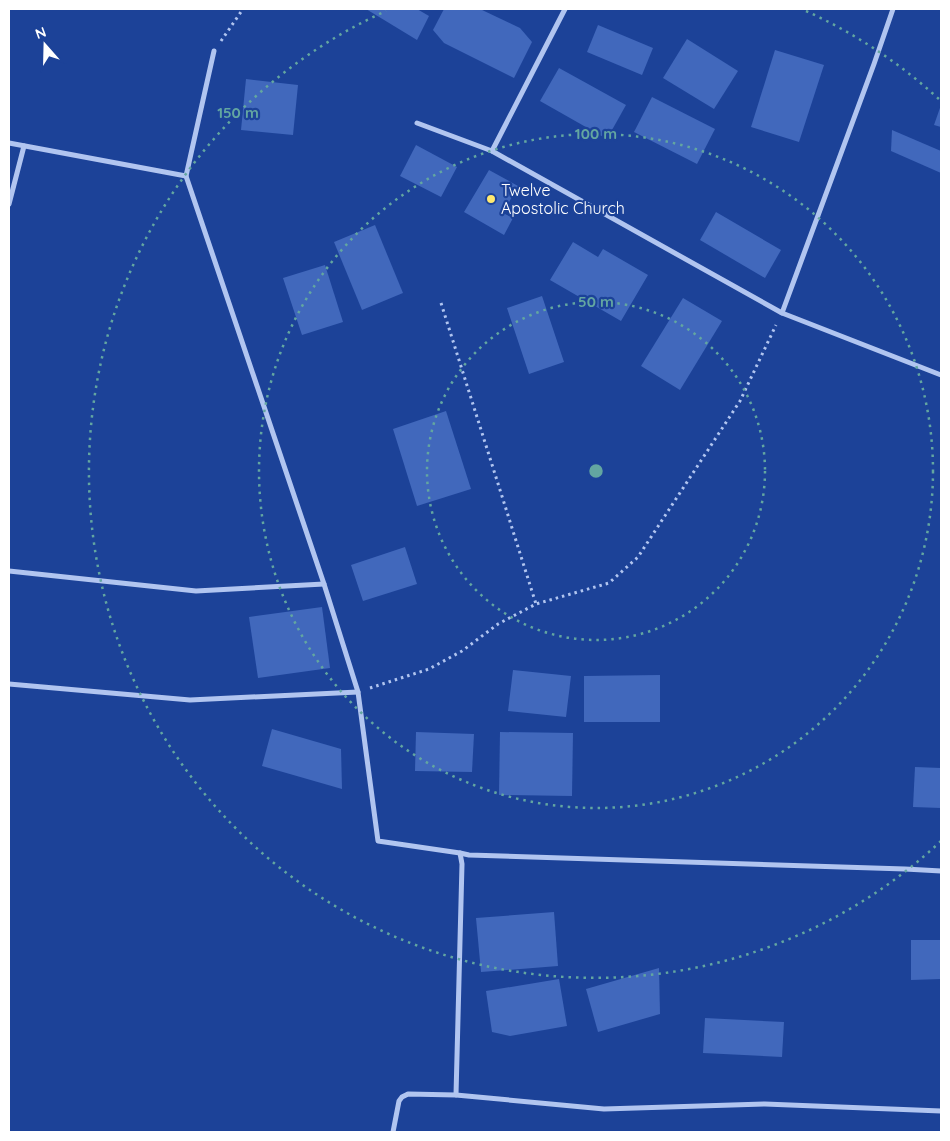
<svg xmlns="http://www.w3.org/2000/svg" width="950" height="1141" viewBox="0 0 950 1141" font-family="Quicksand,sans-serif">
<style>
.building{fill:#4168bc}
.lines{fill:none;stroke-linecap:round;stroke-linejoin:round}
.path{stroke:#b1c5f0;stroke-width:3;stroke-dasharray:2.5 4;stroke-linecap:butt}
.street{stroke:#b1c5f0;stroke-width:5}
.ring{fill:none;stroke:#63a6a1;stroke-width:2.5;stroke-dasharray:2.5 5}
.poi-dot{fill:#ffe970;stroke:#1c4298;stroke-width:2}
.labels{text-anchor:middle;stroke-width:4.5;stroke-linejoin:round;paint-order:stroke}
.poi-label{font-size:16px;fill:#fff;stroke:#1c4298;text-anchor:start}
.centre{fill:#63a6a1;stroke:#1c4298;stroke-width:2.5}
.ring-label{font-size:15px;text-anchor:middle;font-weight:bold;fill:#63a6a1;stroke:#1c4298;stroke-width:4.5;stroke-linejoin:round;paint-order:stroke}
</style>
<rect width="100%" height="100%" fill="#1c4298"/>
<!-- building -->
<g class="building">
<path d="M366,9H417L429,16L417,40Z"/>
<path d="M444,9H480L520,28L532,42L514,78L444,43L433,30Z"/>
<path d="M598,25L653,48L642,75L587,52Z"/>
<path d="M687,39L738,71L714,109L663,78Z"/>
<path d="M775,50L824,65L799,142L751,127Z"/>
<path d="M559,68L626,105L607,139L540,101Z"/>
<path d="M246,79L298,85L293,135L241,130Z"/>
<path d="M652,97L715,129L697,164L634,132Z"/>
<path d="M941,105V127L934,125Z"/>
<path d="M892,130L941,151V173L891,151Z"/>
<path d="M416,145L457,167L441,197L400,176Z"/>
<path d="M489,170L518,186L503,213L513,218L504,235L464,212Z"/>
<path d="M716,212L781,250L765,278L700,240Z"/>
<path d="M375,225L403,293L362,310L334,242Z"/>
<path d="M573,242L598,257L603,249L648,275L621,321L550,280Z"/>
<path d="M325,265L343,322L302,335L283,278Z"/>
<path d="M542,296L564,362L529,374L507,308Z"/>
<path d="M683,298L722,321L680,390L641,366Z"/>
<path d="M446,411L471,489L417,506L393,429Z"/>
<path d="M405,547L417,584L363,601L351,565Z"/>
<path d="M322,607L330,668L258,678L249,617Z"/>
<path d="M513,670L571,676L566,717L508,711Z"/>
<path d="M660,675V722H584V676Z"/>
<path d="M272,729L341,749L342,789L262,766Z"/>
<path d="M416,732L474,734L472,772L415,771Z"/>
<path d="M500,732L573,733L572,796L499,795Z"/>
<path d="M915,767L941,768V808L913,807Z"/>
<path d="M554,912L558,966L481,972L476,918Z"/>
<path d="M911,940H941V979L911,980Z"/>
<path d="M659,968L660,1014L598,1032L586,989Z"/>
<path d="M559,979L567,1026L510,1036L492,1032L486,991Z"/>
<path d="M705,1018L784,1022L782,1057L703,1053Z"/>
</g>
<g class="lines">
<!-- path -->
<g class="path">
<path d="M221,41L243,9"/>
<path d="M441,303L536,604"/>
<path d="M370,688L429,669L462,651L498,624L536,604L609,583L638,557L740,401L776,325"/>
</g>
<!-- street -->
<g class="street">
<path d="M214,51L186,176L324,584L358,692L378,841L460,853L469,855L905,869L941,871"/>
<path d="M417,123L492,151L782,313L941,375"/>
<path d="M9,143L186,176"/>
<path d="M492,151L565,9"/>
<path d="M9,204L24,146"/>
<path d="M782,313L874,64L893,9"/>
<path d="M9,571L196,591L324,584"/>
<path d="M9,684L190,700L358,692"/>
<path d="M456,1095L462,864L460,853"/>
<path d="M393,1132L399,1101L402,1097L408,1094L456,1095L604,1109L765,1104L941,1111"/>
</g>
</g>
<!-- distance rings -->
<g class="ring">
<circle cx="596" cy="471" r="169"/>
<circle cx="596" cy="471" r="337"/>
<path d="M941 841A506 506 0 1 1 386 11M806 11A506 506 0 0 1 941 101"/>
</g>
<!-- markers -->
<circle class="poi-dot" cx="491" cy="199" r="5"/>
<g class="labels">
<!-- poi labels -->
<g class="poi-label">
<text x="501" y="196">Twelve<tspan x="501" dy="18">Apostolic Church</tspan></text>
</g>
</g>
<circle cx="596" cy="471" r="8" class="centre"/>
<g class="ring-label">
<text x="238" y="118">150 m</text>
<text x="596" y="139">100 m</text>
<text x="596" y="307">50 m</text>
</g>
<!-- border -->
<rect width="950" height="1141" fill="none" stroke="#ffffff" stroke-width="20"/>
<!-- north arrow -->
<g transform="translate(45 45) rotate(340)" stroke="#1c4298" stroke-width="4" paint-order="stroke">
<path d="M0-4L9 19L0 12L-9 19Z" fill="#ffffff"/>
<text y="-8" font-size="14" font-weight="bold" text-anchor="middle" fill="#ffffff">N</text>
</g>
</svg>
